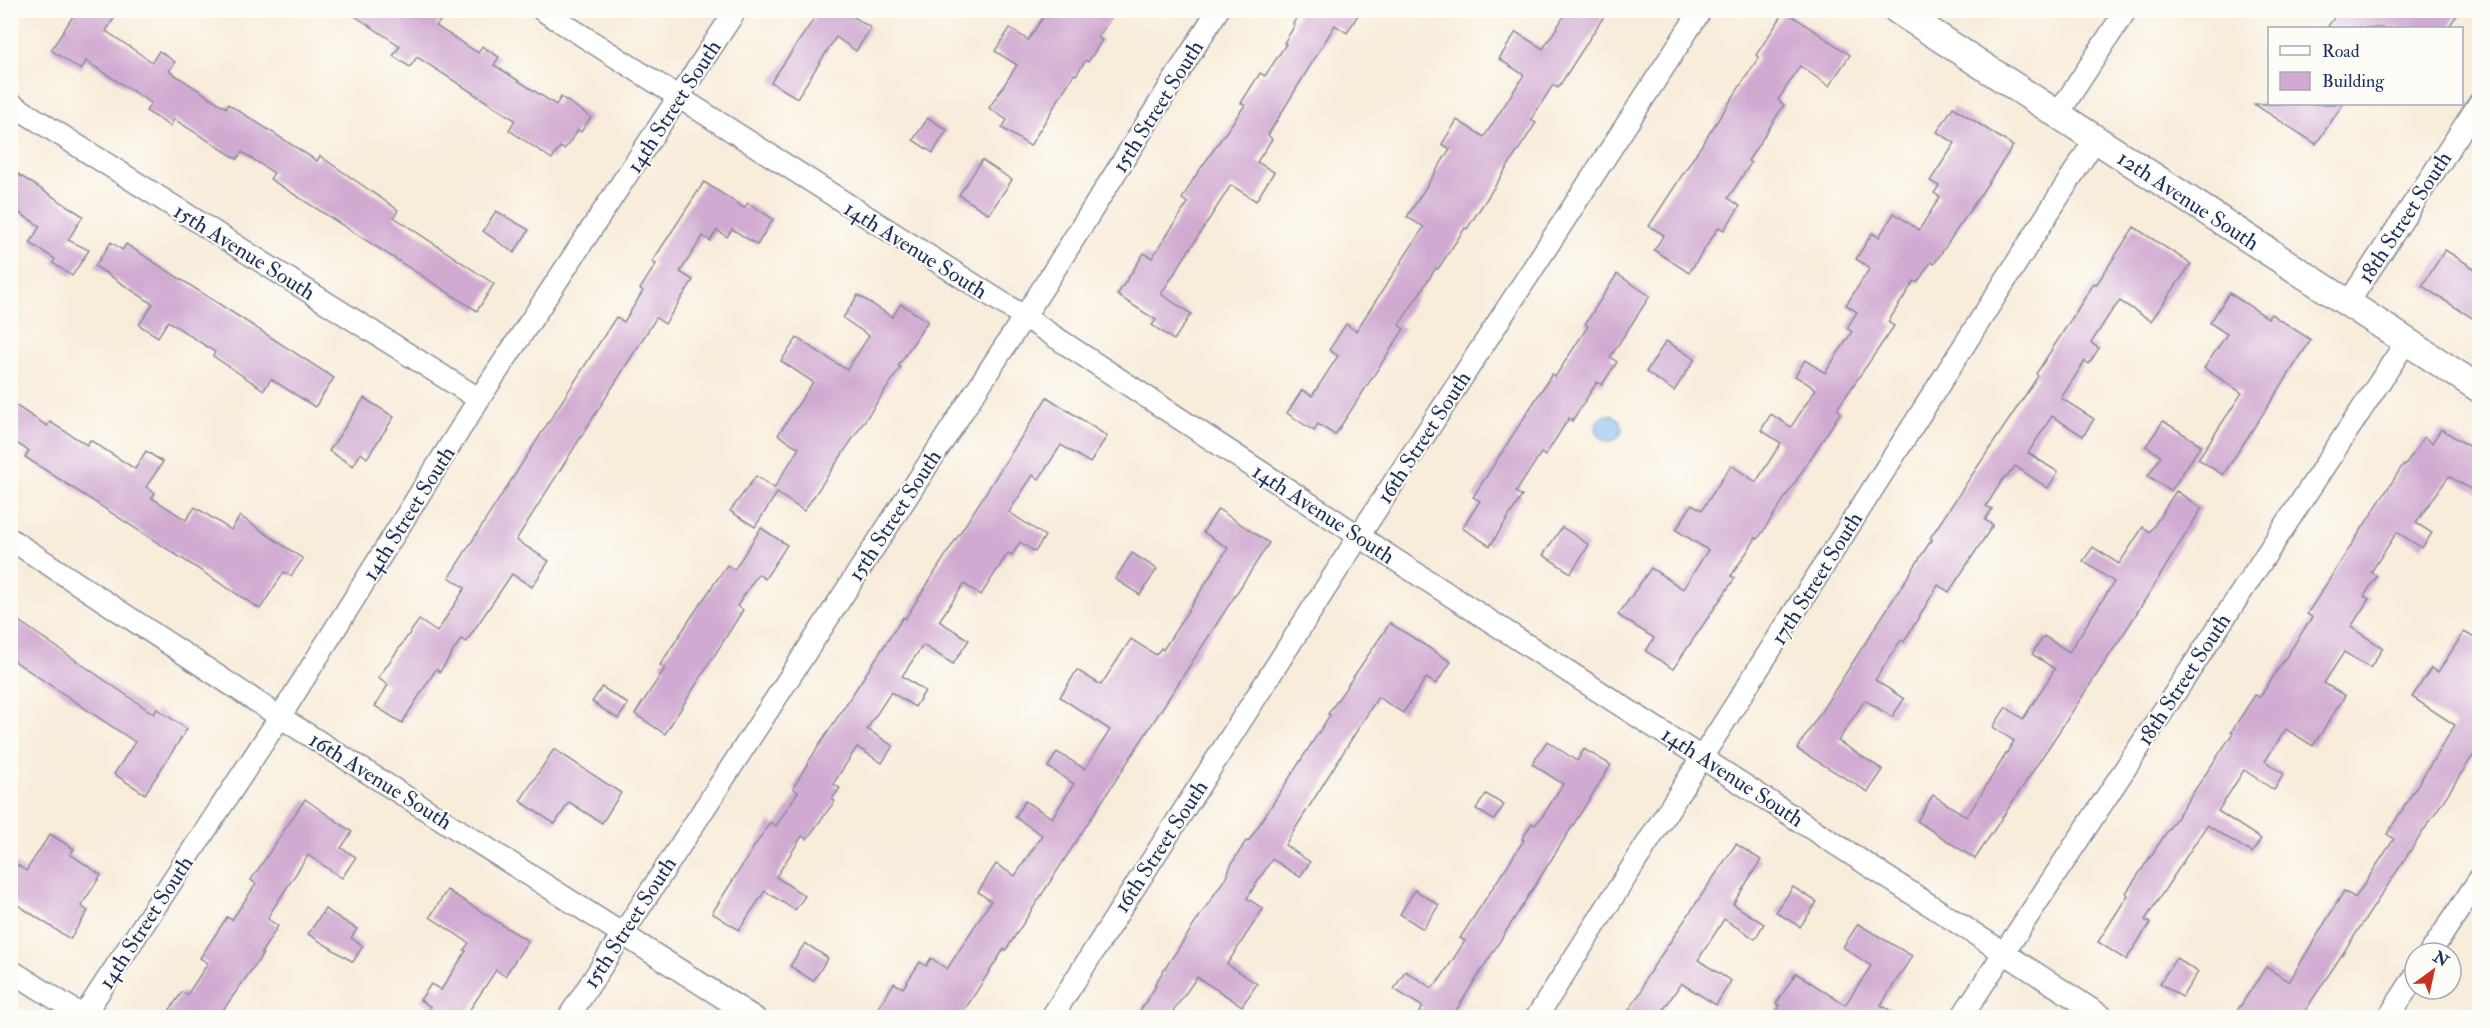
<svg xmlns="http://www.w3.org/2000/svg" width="2490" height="1028" viewBox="0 0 2490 1028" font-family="'IM FELL Double Pica',serif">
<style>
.water{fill:#80baf1;stroke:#4e74a8;stroke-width:1.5}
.building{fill:#d1aad2}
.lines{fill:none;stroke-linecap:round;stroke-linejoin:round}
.minor-casing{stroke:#8a8e9c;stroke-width:24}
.tertiary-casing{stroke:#8a8e9c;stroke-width:30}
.minor{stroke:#fff;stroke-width:21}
.tertiary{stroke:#fff;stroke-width:27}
.labels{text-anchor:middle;stroke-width:4.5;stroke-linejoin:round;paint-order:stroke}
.street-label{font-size:22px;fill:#1b2f5e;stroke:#fdfcf7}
</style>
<rect width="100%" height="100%" fill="#fdfcf7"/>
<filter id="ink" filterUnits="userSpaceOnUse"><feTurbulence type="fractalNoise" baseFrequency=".0167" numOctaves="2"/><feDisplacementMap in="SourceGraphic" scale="12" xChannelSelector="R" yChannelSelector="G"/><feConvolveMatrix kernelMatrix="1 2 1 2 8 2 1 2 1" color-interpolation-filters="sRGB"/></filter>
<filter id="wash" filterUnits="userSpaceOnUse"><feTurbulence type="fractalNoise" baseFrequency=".008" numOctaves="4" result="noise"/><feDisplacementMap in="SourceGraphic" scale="24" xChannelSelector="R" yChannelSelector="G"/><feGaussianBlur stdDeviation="1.35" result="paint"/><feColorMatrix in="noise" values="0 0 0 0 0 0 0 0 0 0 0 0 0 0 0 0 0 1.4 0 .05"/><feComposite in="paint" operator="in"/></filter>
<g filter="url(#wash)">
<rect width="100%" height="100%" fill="#f8ecda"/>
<!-- water -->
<circle class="water" cx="1609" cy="428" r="13"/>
<g id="blocks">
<!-- building -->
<g class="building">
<path d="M77,10H119L106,31L152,62L159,51L175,62L169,71L226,108L228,104L317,161L320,156L398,210L394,217L494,284L477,311L270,179L274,173L242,152L237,159L174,119L170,126L146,111L151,103L86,61L81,70L51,50Z"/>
<path d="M346,10H426L441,20L436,26L478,53L482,46L499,57L494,65L556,105L561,97L591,117L581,132L578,130L568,145L564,149L560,147L552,159L509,130L515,120L417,57L410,67L393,56L400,46Z"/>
<path d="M820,10H843L871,28L856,51L836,37L797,98L771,82Z"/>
<path d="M1048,10H1116L1098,37L1102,40L1088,62L1086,60L1076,75L1074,74L1030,146L1002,128L1007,120L989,108L1017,65L995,51L1010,28L1028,40Z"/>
<path d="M1301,10H1361L1347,33L1335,25L1268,135L1272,139L1257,162L1274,172L1256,201L1231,185L1161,294L1191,314L1174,340L1152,325L1156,320L1117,295L1144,253L1152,258L1188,203L1182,199L1194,178L1245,105L1241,103L1260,73L1265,76L1286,44L1284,43L1295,25L1293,24Z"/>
<path d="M1568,10H1608L1558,88L1553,85L1531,119L1536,123L1467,229L1465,228L1438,269L1436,268L1399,325L1404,329L1335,435L1318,424L1314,431L1287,413L1302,390L1312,396L1338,356L1329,350L1346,324L1356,331L1424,227L1407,217L1450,149L1442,144L1457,120L1484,137L1524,75L1499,59L1516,32L1543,49Z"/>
<path d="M2339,10H2460L2448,28H2327Z"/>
<path d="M1785,11L1850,55L1829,86L1800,66L1778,100L1784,105L1748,161L1751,163L1728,198L1740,206L1724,230L1719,227L1689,273L1654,250L1664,235L1649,226L1759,57L1756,55Z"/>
<path d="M2254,104H2343L2316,144Z"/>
<path d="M1953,107L2013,146L1934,264L1931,262L1917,283L1914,281L1888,322L1894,326L1837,409L1841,412L1758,539L1756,538L1731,576L1735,578L1673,669L1646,651L1654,638L1618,615L1651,568L1683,589L1708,550L1676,530L1692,504L1702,510L1731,465L1756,482L1781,443L1761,430L1771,414L1791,427L1816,389L1795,376L1805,360L1825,373L1852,332L1847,328L1857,312L1846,305L1870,268L1856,259L1872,233L1879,237L1894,213L1919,230L1940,197L1934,193L1939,186L1930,181L1955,143L1937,132Z"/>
<path d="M928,118L947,130L933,153L913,140Z"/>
<path d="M982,160L1012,180L989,214L959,195Z"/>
<path d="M10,169L83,216L68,240L89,250L72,276L53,263L55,259L30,243L40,226L10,207Z"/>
<path d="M704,182L744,208L748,203L773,219L757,245L732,229L727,237L717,230L710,241L703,236L680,272L693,280L665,324L656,318L516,540L549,561L532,587L512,574L466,642L461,639L440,672L436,669L402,723L375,706L388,685L378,678L419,620L437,632L465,588L449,577L616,317L624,322L643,291L640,289L656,264L652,262Z"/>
<path d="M496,211L529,230L514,253L483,231Z"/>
<path d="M2134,227L2191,264L2151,321L2120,301L2111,312L2091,343L2099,348L2089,364L2085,361L2061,398L2094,419L2083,436L2052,416L2028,453L2058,472L2048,488L2015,466L2007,477L2005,476L1986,506L1992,509L1985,520L1993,525L1949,592L1938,585L1904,642L1901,640L1875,680L1904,699L1892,717L1865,700L1838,741L1883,770L1868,792L1797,749L1932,539L1930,538L2038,376L2036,374L2079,307L2094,283L2096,285Z"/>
<path d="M111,242L122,250L126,244L334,378L315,407L271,379L264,390L213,356L215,352L168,321L158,337L139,325L153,304L95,266Z"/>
<path d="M2445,250L2480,272V323L2422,286Z"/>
<path d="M1617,274L1650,296L1610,357L1617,362L1602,385L1597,382L1572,421L1569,418L1545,456L1541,453L1516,492L1522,496L1490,546L1462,528L1480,501L1473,497L1552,374L1555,377L1588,326L1585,324Z"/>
<path d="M2229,293L2268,318L2271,314L2311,340L2223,475L2198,459L2242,393L2204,368L2227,334L2210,323Z"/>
<path d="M858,295L892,317L901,304L928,321L898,366L901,367L804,511L777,493L755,527L730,511L756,476L774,488L799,448L778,435L813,382L781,361L797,338L847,370L869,336L843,318Z"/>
<path d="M1666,341L1695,359L1674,391L1646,372Z"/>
<path d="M1047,397L1107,436L1090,463L1061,445L1039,479L1033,475L1009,512L1045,536L1035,552L1020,542L1012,555L1008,553L981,595L964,584L939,621L969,640L953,664L923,645L902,676L925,691L915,707L891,692L867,729L893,746L882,763L857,747L833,784L840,788L832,799L835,801L807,839L802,836L776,877L805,896L795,910L765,891L739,930L712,913L770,822L776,826L798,792L793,788L809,761L903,617L905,619Z"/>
<path d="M364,398L394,417L367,458L361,453L353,466L329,451Z"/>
<path d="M10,402L47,426L50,422L87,445L90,440L135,469L146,451L163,462L146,487L155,493L152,498L186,520L195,507L231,530L240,516L303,559L291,576L284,572L260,609L25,457L29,451L10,439Z"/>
<path d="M2163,421L2201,445L2171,491L2148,476L2161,456L2146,446Z"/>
<path d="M2441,429L2480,453V495L2449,476L2416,523L2432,533L2422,548L2397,532L2371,572L2377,576L2364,596L2369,599L2351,627L2383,648L2370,668L2344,652L2324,683L2345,696L2313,746L2286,729L2265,761L2284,774L2274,790L2244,770L2218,811L2261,839L2252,853L2207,825L2145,920L2150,923L2126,960L2098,942L2128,895L2126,893L2233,733L2231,732L2255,695L2260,697L2312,617L2307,614L2403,465L2405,466L2424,437L2432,443Z"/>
<path d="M2176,491L2202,508L2130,624L1975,859L1917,821L1933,795L1967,817L2014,741L1993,727L2006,707L2023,719L2055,669L2032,654L2044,636L2069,652L2114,582L2083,561L2093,547L2119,564L2143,527L2150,532Z"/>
<path d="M1218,509L1269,543L1006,950L1004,949L960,1017H893L878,1008L894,983L903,988L920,962L926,966L931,958L947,969L991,901L978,892L996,864L1015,876L1042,835L1015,817L1025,801L1052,818L1074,784L1048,767L1057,752L1085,769L1110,730L1060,697L1077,670L1101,685L1131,639L1156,655L1161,648L1163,650L1228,548L1203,532Z"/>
<path d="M1562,527L1589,545L1571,573L1543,555Z"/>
<path d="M761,528L787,545L765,579L758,574L737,606L743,610L665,734L635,714L665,668L660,665L692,616L727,565L734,570Z"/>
<path d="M1132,553L1157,569L1140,595L1115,579Z"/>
<path d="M10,615L154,714L157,709L187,729L145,794L114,774L135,742L10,658Z"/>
<path d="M1390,623L1451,662L1436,684L1426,678L1403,713L1378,697L1285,845L1310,862L1300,877L1272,859L1247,898L1263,909L1227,964L1257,984L1242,1006L1197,977L1169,1017H1136L1156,986L1154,985L1226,877L1232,863L1246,841L1248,842L1330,715L1328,714Z"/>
<path d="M2464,632L2480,641V745L2301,1017H2233L2266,967L2289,982L2344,891L2355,898L2394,839L2387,834L2455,725L2412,697L2431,668L2438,672Z"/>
<path d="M602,687L628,704L618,719L592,702Z"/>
<path d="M1547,741L1577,761L1584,749L1611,765L1452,1017H1416L1423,1007L1394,989L1405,971L1432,988L1439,981L1465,941L1460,938L1524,840L1522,839L1532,823L1535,825L1542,817L1563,784L1532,764Z"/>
<path d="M554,749L621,793L602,823L569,802L555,824L520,801Z"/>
<path d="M1486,794L1504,805L1494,820L1476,809Z"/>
<path d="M305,799L352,832L341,848L356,857L342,878L308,855L269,915L268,919L278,926L261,953L263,954L218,1017H165L182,992L187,995L208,963L200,958L227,917L232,920L256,884L251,880Z"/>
<path d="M50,834L74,849L70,854L101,875L81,906L88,911L70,939L10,900V860L26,871Z"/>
<path d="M1736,844L1761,860L1733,904L1764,924L1755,939L1724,919L1698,960L1731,981L1716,1005L1681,983L1659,1017H1624L1641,992L1645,979Z"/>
<path d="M1793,887L1817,902L1800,927L1776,912Z"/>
<path d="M447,890L528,941L505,976L496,970L465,1017H424L431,1007L420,1000L431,984L441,990L466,951L464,950L469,943L430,917Z"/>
<path d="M1415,890L1439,905L1423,929L1400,914Z"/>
<path d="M325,909L357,929L351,938L363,946L353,962L308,934Z"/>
<path d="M1858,924L1912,956L1881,1005L1901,1017H1773L1780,1006L1776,1004L1796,973L1845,1005L1871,966L1843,947Z"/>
<path d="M805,943L828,958L813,981L790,966Z"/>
<path d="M2176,958L2198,972L2182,997L2160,983Z"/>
</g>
</g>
</g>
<g filter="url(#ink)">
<use href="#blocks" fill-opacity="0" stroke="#8a8e9c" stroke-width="1.5"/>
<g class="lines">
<!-- minor casing -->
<g class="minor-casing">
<g id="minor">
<path d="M542,10L1023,316L1394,559L2105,1018"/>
<path d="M10,103L479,399"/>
<path d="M2058,114L2126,10"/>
<path d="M2348,303L2480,102"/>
<path d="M10,539L280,717L755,1018"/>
<path d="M2430,953L2480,878"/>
<path d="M10,970L83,1016"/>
<path d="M82,1018L280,717L479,399L736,10"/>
<path d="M568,1018L1046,283L1218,10"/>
<path d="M1051,1018L1359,536L1701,10"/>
<path d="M1536,1018L2096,138"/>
<path d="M1961,1018L2406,342"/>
<path d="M2388,1018L2415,976"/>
</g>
</g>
<!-- tertiary casing -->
<g class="tertiary-casing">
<g id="tertiary">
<path id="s1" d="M1897,10L2480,389"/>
</g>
</g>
<!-- minor -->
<use href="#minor" class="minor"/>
<!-- tertiary -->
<use href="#tertiary" class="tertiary"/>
</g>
</g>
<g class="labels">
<!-- street labels -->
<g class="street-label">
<text transform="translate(673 106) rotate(-57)" y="8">14th Street South</text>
<text transform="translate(1157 106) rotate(-58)" y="8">15th Street South</text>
<text dy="8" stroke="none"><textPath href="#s1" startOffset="348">12th Avenue South</textPath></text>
<text transform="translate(2404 217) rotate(-57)" y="8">18th Street South</text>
<text transform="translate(916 249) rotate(32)" y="8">14th Avenue South</text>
<text transform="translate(245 251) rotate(32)" y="8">15th Avenue South</text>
<text transform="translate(1423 437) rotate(-57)" y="8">16th Street South</text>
<text transform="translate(408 513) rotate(-58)" y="8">14th Street South</text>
<text transform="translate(1324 513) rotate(33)" y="8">14th Avenue South</text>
<text transform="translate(894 515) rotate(-57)" y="8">15th Street South</text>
<text transform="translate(1816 578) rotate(-58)" y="8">17th Street South</text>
<text transform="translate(2183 679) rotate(-57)" y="8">18th Street South</text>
<text transform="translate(1733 776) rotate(33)" y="8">14th Avenue South</text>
<text transform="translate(381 780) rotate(32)" y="8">16th Avenue South</text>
<text transform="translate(1160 846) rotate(-57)" y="8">16th Street South</text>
<text transform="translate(145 922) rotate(-57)" y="8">14th Street South</text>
<text transform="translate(629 922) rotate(-57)" y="8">15th Street South</text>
</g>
</g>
<!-- margin -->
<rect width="2490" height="1028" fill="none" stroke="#fdfcf7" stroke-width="36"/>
<!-- legend -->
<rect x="2268" y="27" width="195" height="78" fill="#fdfcf7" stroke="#a3aaba" stroke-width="1.5"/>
<rect x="2280" y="46" width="30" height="9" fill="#ffffff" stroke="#a3aaba" stroke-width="1.5"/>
<text x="2322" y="57" font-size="18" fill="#1b2f5e">Road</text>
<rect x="2280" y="72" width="30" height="18" fill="#d1aad2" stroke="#a3aaba" stroke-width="1.5"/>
<text x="2322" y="87" font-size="18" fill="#1b2f5e">Building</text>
<!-- north arrow -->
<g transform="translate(2433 971) rotate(33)"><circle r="28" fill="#fdfcf7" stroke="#a3aaba" stroke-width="1.5"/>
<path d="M0-4.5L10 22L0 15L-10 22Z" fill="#c8321e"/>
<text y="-9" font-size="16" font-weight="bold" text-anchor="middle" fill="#1b2f5e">N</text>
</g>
</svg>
